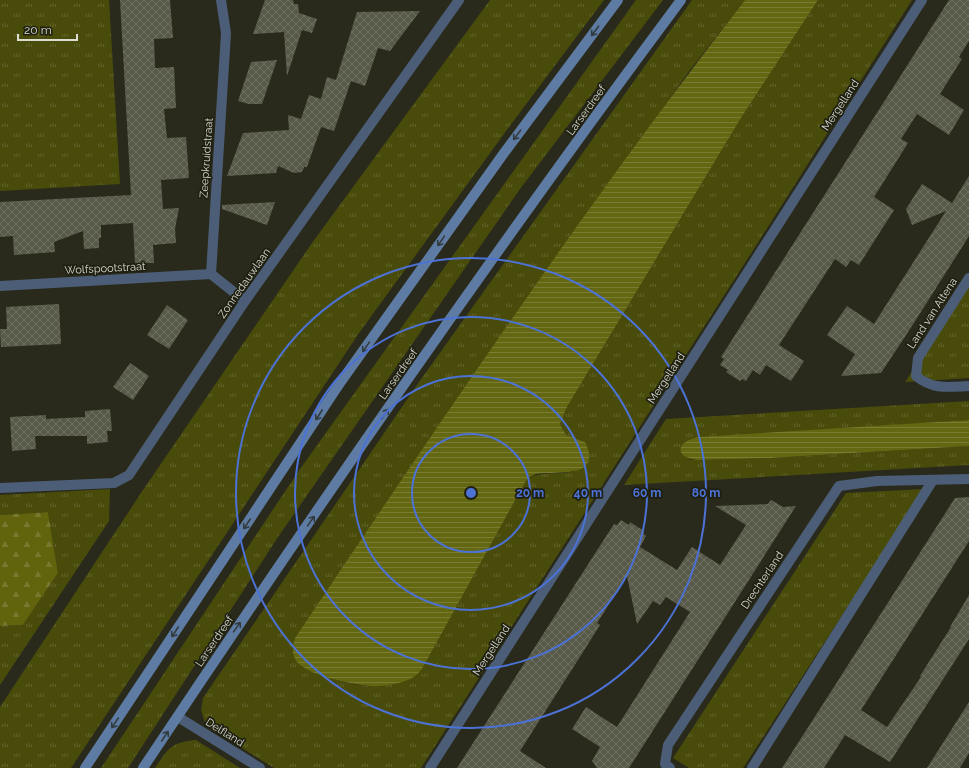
<svg xmlns="http://www.w3.org/2000/svg" width="969" height="768" viewBox="0 0 969 768" font-family="Raleway,sans-serif">
<style>
.grass{fill:url(#grass-tufts)}
.forest{fill:url(#forest-firs)}
.water{fill:url(#water-rules)}
.building{fill:url(#building-cross-hatch)}
.lines{fill:none;stroke-linecap:round;stroke-linejoin:round}
.minor{stroke:#4c5e77;stroke-width:10}
.secondary{stroke:#5e7ba3;stroke-width:10}
.oneway{stroke:#323b3e}
.ring{fill:none;stroke:#4c72d6;stroke-width:2}
.labels{text-anchor:middle;stroke-width:3.5;stroke-linejoin:round;paint-order:stroke}
.street-label{font-size:11px;fill:#dbdcd2;stroke:#1f2012}
.centre{fill:#4c72d6;stroke:#1f2012;stroke-width:2}
.ring-label{font-size:12px;text-anchor:middle;font-weight:bold;fill:#4c72d6;stroke:#1f2012;stroke-width:3.5;stroke-linejoin:round;paint-order:stroke}
</style>
<defs>
<pattern id="grass-tufts" width="24" height="20" patternUnits="userSpaceOnUse"><rect width="24" height="20" fill="#494b0a"/><path d="M3 7l-1-3M5 7V3M7 7l1-3M15 17l-1-3M17 17v-4M19 17l1-3" fill="none" stroke="#63642d"/></pattern>
<pattern id="forest-firs" width="22" height="20" patternUnits="userSpaceOnUse"><rect width="22" height="20" fill="#61640c"/><path d="M5 1l3.5 6h-7zM16 11l3.5 6h-7z" fill="#777a2e"/></pattern>
<pattern id="water-rules" width="6" height="5" patternUnits="userSpaceOnUse"><rect width="6" height="5" fill="#646711"/><path d="M0 2.5h6" fill="none" stroke="#7a7c33"/></pattern>
<pattern id="building-cross-hatch" width="8" height="8" patternUnits="userSpaceOnUse"><rect width="8" height="8" fill="#575949"/><path d="M0 0l8 8M0 8l8-8" fill="none" stroke="#6f7062"/></pattern>
</defs>
<rect width="100%" height="100%" fill="#292a1b"/>
<!-- grass -->
<g class="grass">
<path d="M0,0H109L120,184L0,191Z"/>
<path d="M490,0H604L509,127L359,333L71,768H0V707L143,490L312,243Z"/>
<path d="M636,0H663L520,189L278,537L128,768H101L300,469Z"/>
<path d="M692,0H745L687,74L295,638C293,645 291,651 295,659C303,673 356,687 372,686C385,685 410,674 422,669L527,479C548,467 571,481 588,462L585,442L566,435L560,424L567,407L741,118L818,0H912L759,241L421,768H274L218,733L205,723L201,710L203,698L419,382Z"/>
<path d="M969,285V378L905,382Z"/>
<path d="M969,401V420L827,430L687,459L697,460L771,458L969,446V465L624,485L666,419Z"/>
<path d="M110,489L109,521L0,685V626L23,625L58,573L48,512L0,515V495Z"/>
<path d="M924,489L743,768H689L673,758L846,493Z"/>
<path d="M196,740L240,768H155C168,748 172,742 196,740Z"/>
</g>
<!-- forest -->
<path class="forest" d="M48,512L58,573L23,625L0,626V515Z"/>
<!-- water -->
<g class="water">
<path d="M745,0H818L741,118L567,407L560,424L566,435L585,442C604,480 555,470 536,474C533,475 530,477 527,479L422,669C418,674 412,679 405,681C396,684 381,687 371,686C354,685 303,675 295,659C291,651 293,645 295,638C440,422 585,206 745,0Z"/>
<path d="M969,420V446L771,458L697,460C672,457 677,440 700,437Z"/>
</g>
<!-- building -->
<g class="building">
<path d="M120,0H170L173,38L154,39L155,68L174,67L176,108L164,109L167,138L186,137L189,178L161,180L163,209L179,208L175,229L176,243L153,245L154,263H135L133,223L101,225V238H99V248L84,249L83,231L54,242L55,252L14,255L13,236L0,237V202L131,195Z"/>
<path d="M265,0H293L294,4H298L299,13L317,19L312,33L302,30L287,76L284,32L253,34Z"/>
<path d="M949,0H969V41L959,57L962,59L940,94L964,110L949,135L917,114L901,139L908,143L874,197L894,210L859,265L851,260L846,267L835,259L779,345L804,361L791,381L766,365L760,375L753,370L746,381L742,379L740,381L726,372L728,370L720,365L724,359L721,357Z"/>
<path d="M420,11L390,51L378,48L365,86L351,81L334,131L321,127L307,167H304L302,172L294,173L278,166L276,173L227,176L243,133L289,130L288,115L301,119L309,95L321,99L327,77L336,80L357,12Z"/>
<path d="M277,60L262,104H249L238,101L251,62Z"/>
<path d="M969,176V236L912,326L881,373L841,376L855,354L827,335L847,306L874,324L946,211L912,225L906,209L922,184L952,203Z"/>
<path d="M275,202L267,225L222,209V205Z"/>
<path d="M59,304L61,344L1,347L0,329H7L6,307Z"/>
<path d="M167,305L188,320L169,349L147,335Z"/>
<path d="M130,363L149,376L133,400L113,387Z"/>
<path d="M110,409L112,431H107L108,442L87,444V436H35L36,449L12,451L10,417L46,415V419L85,417V411Z"/>
<path d="M969,497V541L861,710L887,727L921,677L920,676L951,627H950L969,595V639L890,762L845,735L824,768H782L955,498Z"/>
<path d="M771,500L783,507L796,506L629,768H597L592,761L600,747L572,729L586,707L617,727L690,612L666,597L660,605L653,601L637,624L627,576L597,623L600,625L590,641L520,751L546,768H457L614,524L617,525L621,520L629,525L630,522L644,531L643,533L646,536L640,547L677,570L692,547L720,565L746,525L715,506L768,504Z"/>
<path d="M969,702V753L960,768H927Z"/>
</g>
<g class="lines">
<!-- minor -->
<g class="minor">
<path d="M221,0L226,33L211,274L245,301"/>
<path d="M969,278L918,358L916,376C933,390 948,387 969,386"/>
<path d="M0,286L211,274"/>
<path d="M0,488L114,483L129,475L245,301L459,0"/>
<path d="M178,717L260,768"/>
<path d="M430,768L922,0"/>
<path d="M670,768L665,764L668,745L839,486L877,481L969,479"/>
<path d="M752,768L933,480"/>
</g>
<!-- secondary -->
<g class="secondary">
<path d="M85,768L340,383L504,153L618,0"/>
<path d="M143,768C316,508 494,251 681,0"/>
</g>
</g>
<!-- one-way arrows -->
<defs><path id="oneway-shaft" d="M-6 0H5M1.5-3L5.5 0L1.5 3" fill="none" stroke-width="1.6" stroke-linecap="round" stroke-linejoin="round"/></defs>
<g class="oneway">
<use href="#oneway-shaft" transform="translate(595 31) rotate(127)"/>
<use href="#oneway-shaft" transform="translate(517 135) rotate(127)"/>
<use href="#oneway-shaft" transform="translate(441 241) rotate(125)"/>
<use href="#oneway-shaft" transform="translate(366 347) rotate(125)"/>
<use href="#oneway-shaft" transform="translate(385 414) rotate(-55)"/>
<use href="#oneway-shaft" transform="translate(319 415) rotate(123)"/>
<use href="#oneway-shaft" transform="translate(311 521) rotate(-55)"/>
<use href="#oneway-shaft" transform="translate(247 524) rotate(123)"/>
<use href="#oneway-shaft" transform="translate(237 627) rotate(-55)"/>
<use href="#oneway-shaft" transform="translate(175 632) rotate(123)"/>
<use href="#oneway-shaft" transform="translate(115 723) rotate(124)"/>
<use href="#oneway-shaft" transform="translate(165 736) rotate(-56)"/>
</g>
<!-- distance rings -->
<g class="ring">
<circle cx="471" cy="493" r="59"/>
<circle cx="471" cy="493" r="117"/>
<circle cx="471" cy="493" r="176"/>
<circle cx="471" cy="493" r="235"/>
</g>
<g class="labels">
<!-- street labels -->
<g class="street-label">
<text transform="translate(840 105) rotate(-57)" y="4">Mergelland</text>
<text transform="translate(586 110) rotate(-54)" y="4">Larserdreef</text>
<text transform="translate(206 158) rotate(-86)" y="4">Zeepkruidstraat</text>
<text transform="translate(105 268) rotate(-3)" y="4">Wolfspootstraat</text>
<text transform="translate(244 283) rotate(-55)" y="4">Zonnedauwlaan</text>
<text transform="translate(932 313) rotate(-57)" y="4">Land van Altena</text>
<text transform="translate(398 374) rotate(-55)" y="4">Larserdreef</text>
<text transform="translate(666 378) rotate(-57)" y="4">Mergelland</text>
<text transform="translate(762 580) rotate(-56)" y="4">Drechterland</text>
<text transform="translate(214 641) rotate(-56)" y="4">Larserdreef</text>
<text transform="translate(491 650) rotate(-57)" y="4">Mergelland</text>
<text transform="translate(225 732) rotate(32)" y="4">Delfland</text>
</g>
</g>
<circle cx="471" cy="493" r="6" class="centre"/>
<g class="ring-label">
<text x="530" y="497">20 m</text>
<text x="588" y="497">40 m</text>
<text x="647" y="497">60 m</text>
<text x="706" y="497">80 m</text>
</g>
<!-- scale -->
<path d="M18 34v6h59v-6" fill="none" stroke="#dbdcd2" stroke-width="2"/>
<text x="24" y="34" font-size="12" fill="#dbdcd2" stroke="#1f2012" stroke-width="3" paint-order="stroke">20 m</text>
</svg>
